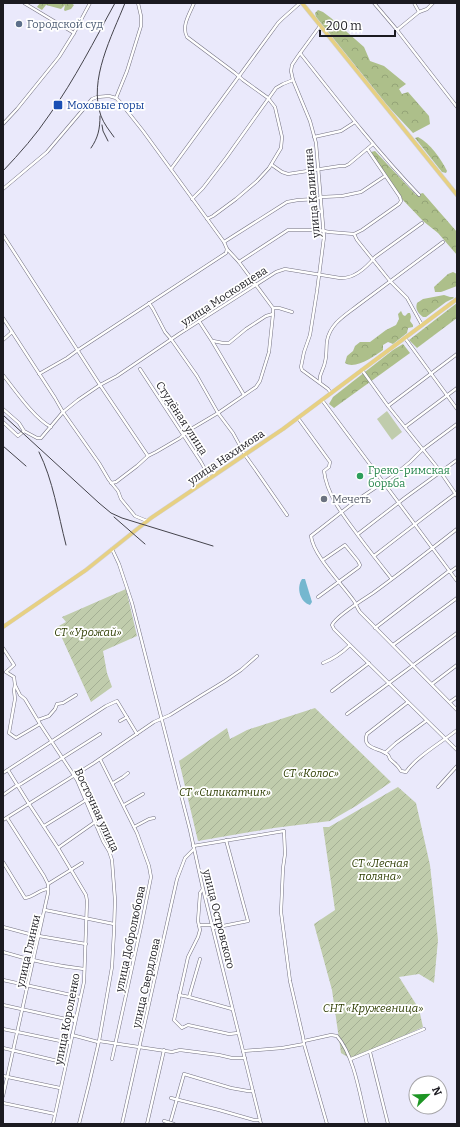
<svg xmlns="http://www.w3.org/2000/svg" width="460" height="1127" viewBox="0 0 460 1127" font-family="Bitter,serif">
<style>
.forest{fill:url(#forest-crowns)}
.garden{fill:url(#garden-furrows)}
.pitch{fill:#c0ccac}
.water{fill:#75b7cf}
.lines{fill:none;stroke-linecap:round;stroke-linejoin:round}
.minor-casing{stroke:#757383;stroke-width:3.5}
.major-casing{stroke:#d1d1d2;stroke-width:4.5}
.minor{stroke:#fff;stroke-width:2.5}
.major{stroke:#e7d082;stroke-width:3.5}
.rail{stroke:#45444c;stroke-width:1}
.service-dot{fill:#5c6f8a;stroke:#fff;stroke-width:1.5}
.transit-dot{fill:#1a4fb4;stroke:#fff;stroke-width:1.5}
.leisure-dot{fill:#2e9e5b;stroke:#fff;stroke-width:1.5}
.worship-dot{fill:#6b7280;stroke:#fff;stroke-width:1.5}
.labels{text-anchor:middle;stroke-width:3.5;stroke-linejoin:round;paint-order:stroke}
.service-label{font-size:11px;fill:#4e5e75;stroke:#fff;text-anchor:start}
.transit-label{font-size:11px;fill:#164399;stroke:#fff;text-anchor:start}
.street-label{font-size:11px;fill:#1b1a20;stroke:#fff}
.leisure-label{font-size:11px;fill:#27864d;stroke:#fff;text-anchor:start}
.worship-label{font-size:11px;fill:#5b616d;stroke:#fff;text-anchor:start}
.park-label{font-size:11px;font-style:italic;fill:#2d3c00;stroke:#fff}
</style>
<defs>
<pattern id="forest-crowns" width="20" height="18" patternUnits="userSpaceOnUse"><rect width="20" height="18" fill="#adbf8a"/><path d="M2 6a3 3 0 1 1 6 0M12 15a3 3 0 1 1 6 0" fill="none" stroke="#94a477"/></pattern>
<pattern id="garden-furrows" width="10" height="10" patternUnits="userSpaceOnUse"><rect width="10" height="10" fill="#c0ccac"/><path d="M-1 1l2-2M0 10L10 0M9 11l2-2" fill="none" stroke="#a4af94"/></pattern>
</defs>
<rect width="100%" height="100%" fill="#eae9fb"/>
<!-- forest -->
<g class="forest">
<path d="M40,3H71L74,5L71,9L65,11L64,10L65,5L61,9L46,5L42,10L37,7Z"/>
<path d="M318,10L323,12L331,18L364,47L370,61L384,66L406,84L399,89L402,94L408,92L429,116L430,124L413,133L386,104L316,17L315,13Z"/>
<path d="M418,137C430,143 441,159 447,171L446,173L442,172L415,138Z"/>
<path d="M375,151L416,195L423,193L457,232V255L438,233L423,221L402,199L385,175L371,152Z"/>
<path d="M453,272L457,274V286L441,292H435L434,287L448,274Z"/>
<path d="M444,295L450,297H453L454,298L446,302L426,317H423C418,313 415,309 417,303L423,299Z"/>
<path d="M457,303V318L417,348L409,340Z"/>
<path d="M401,311L403,315L405,316L408,313H410L411,317L410,321L413,325V327L408,328L407,333L393,344L388,342L383,345V350C375,356 355,370 345,363L347,356L353,351L355,346L360,342H370L386,330L396,325L399,319L398,314Z"/>
<path d="M403,344L410,353L334,408L329,404L333,397L393,350Z"/>
</g>
<!-- garden -->
<g class="garden">
<path d="M126,589L137,636L103,651L107,673L112,687L91,702L57,627L66,622L62,617Z"/>
<path d="M315,708L391,782L356,806L330,821L274,828L198,841L179,761L227,728L230,739L247,730Z"/>
<path d="M398,787L416,803L430,865L438,940L434,983L419,974L399,977L419,1009L423,1027L390,1042L351,1059L341,1053L332,990L314,924L335,910L323,827H329Z"/>
</g>
<!-- pitch -->
<path class="pitch" d="M387,411L402,432L392,440L377,419Z"/>
<!-- water -->
<path class="water" d="M302,579H305L312,602L310,605C300,602 296,588 302,579Z"/>
<g class="lines">
<!-- minor casing -->
<g class="minor-casing">
<g id="minor">
<path d="M24,3L74,33"/>
<path d="M194,3C190,13 181,26 187,37L235,73L243,80L268,98L275,107L282,137L281,148L269,168L257,181L236,199L213,216L207,219"/>
<path d="M374,3L397,30L457,107"/>
<path d="M414,3L419,12"/>
<path d="M320,26L298,56L292,65L291,71L293,80L310,121L316,143L324,237L317,291L310,335L304,352L301,367L302,370L328,389L331,393"/>
<path d="M397,30L419,12L427,9L433,3"/>
<path d="M300,53C338,101 376,150 419,195"/>
<path d="M116,98L127,71L141,26V16L138,3"/>
<path d="M3,124L17,109L59,57L74,33L90,3"/>
<path d="M314,137L341,131L355,122"/>
<path d="M272,165L282,172L288,174L340,166H345L349,164L373,144"/>
<path d="M171,169L278,23L282,19L300,3"/>
<path d="M3,189L47,152L92,99L97,97L109,96L116,98L120,102L143,131L224,242L227,249L239,262L273,308V314L269,352L260,381L256,387L218,413L191,429L180,438L156,452L148,456L137,466L116,482L111,483"/>
<path d="M192,199L203,188L226,158L276,88L283,84L293,80"/>
<path d="M354,234L357,240L390,281L407,298L422,325"/>
<path d="M3,235L100,385L148,456"/>
<path d="M224,242L287,202L298,200L317,199L321,197L342,196L361,192L385,176"/>
<path d="M239,262L288,230H319L329,232L354,234L362,230L399,204L401,201L400,197L368,150"/>
<path d="M149,303L153,309L165,332L171,339L197,376L218,413L233,433L245,455L255,469L287,515"/>
<path d="M273,308H279L292,312"/>
<path d="M3,318L55,398L63,412L99,463L109,480L118,491L121,499L135,516L147,521"/>
<path d="M199,321L212,341L244,395"/>
<path d="M405,338L457,409"/>
<path d="M3,340L12,332"/>
<path d="M213,341L223,343H229L246,329L266,316L273,314"/>
<path d="M140,369L201,462L210,478"/>
<path d="M362,370L388,406L437,467L457,496"/>
<path d="M39,374L67,358L78,350L223,255L226,253L227,249"/>
<path d="M3,375C15,390 34,418 51,427"/>
<path d="M320,383C318,374 324,370 325,362C327,355 326,348 327,341C330,324 344,316 357,306L443,242"/>
<path d="M322,400L457,581"/>
<path d="M388,406L457,354"/>
<path d="M3,409L19,423L24,431L37,438H41L63,412L78,400L100,385L117,376L179,334L276,272L285,269L340,278C354,279 366,268 375,257L422,223"/>
<path d="M298,418L330,462L329,467L324,471C327,495 343,515 357,534C368,549 380,564 391,578"/>
<path d="M3,422L18,436L24,431"/>
<path d="M457,424L422,450L410,462L393,476L357,500L311,536C313,555 342,584 354,601C356,604 357,608 360,612L457,710"/>
<path d="M405,427L457,388"/>
<path d="M457,529C430,550 402,572 373,593C364,599 336,616 332,625L334,629L350,645L457,750"/>
<path d="M358,534L406,497L457,460"/>
<path d="M112,549L119,564L132,603L190,830L203,889L261,1124"/>
<path d="M374,556C401,535 428,514 455,494"/>
<path d="M450,572L457,567"/>
<path d="M318,597L359,567L360,565L358,561L345,545L323,560"/>
<path d="M375,628L449,571"/>
<path d="M393,645L457,598"/>
<path d="M3,648L14,665L6,672L14,677L15,685L20,695L25,699L40,724L77,780L103,841L109,851L112,860L115,900L114,931L112,967L99,1041L89,1084L79,1124"/>
<path d="M323,663C333,659 342,653 350,645"/>
<path d="M432,684L457,665"/>
<path d="M15,685L14,690L15,699L9,733L16,738L40,724"/>
<path d="M332,691L369,663"/>
<path d="M408,702L367,734C361,749 380,748 387,754C389,755 389,757 390,759C395,764 397,764 401,771L406,772C416,757 442,742 457,730"/>
<path d="M450,702L457,697"/>
<path d="M347,714L457,633"/>
<path d="M38,720L49,716L55,709L57,704L63,703L76,695"/>
<path d="M120,721L127,717"/>
<path d="M385,753L396,743L426,721"/>
<path d="M100,759L137,833L149,866L151,877L142,922L112,1059"/>
<path d="M8,770L29,804L58,848L86,895L87,901L84,982L53,1124"/>
<path d="M3,773L106,706L117,701L137,734"/>
<path d="M113,783L123,777L128,773"/>
<path d="M438,787L457,766"/>
<path d="M3,795L16,786L21,784L100,734"/>
<path d="M124,805L143,794"/>
<path d="M3,820L94,763L154,722L170,715L202,695L225,681L241,670L257,656"/>
<path d="M44,826L86,800"/>
<path d="M134,827L149,819L154,818"/>
<path d="M193,846L284,831L285,854L283,868L281,912L290,981L303,1037L304,1044L327,1124"/>
<path d="M58,848L95,822"/>
<path d="M3,862L25,898C34,897 40,889 48,889"/>
<path d="M48,884L82,863"/>
<path d="M203,889L200,893L198,921L200,930L198,937L188,957L174,1020L182,1028L188,1025L229,1034L238,1033"/>
<path d="M45,910L114,924"/>
<path d="M199,925H212"/>
<path d="M3,927L33,935L86,944"/>
<path d="M213,928L248,921L226,840"/>
<path d="M3,952C29,960 57,966 84,969"/>
<path d="M3,980L80,997"/>
<path d="M179,995L189,997L232,1009"/>
<path d="M189,997L200,959"/>
<path d="M3,1005L75,1021"/>
<path d="M3,1029L70,1043"/>
<path d="M72,1035L98,1042"/>
<path d="M99,1041L172,1052L180,1050L219,1055L232,1058H245"/>
<path d="M304,1041L331,1035L337,1036C355,1057 360,1097 367,1124"/>
<path d="M3,1048L66,1063"/>
<path d="M243,1051L282,1048L304,1044"/>
<path d="M370,1052L388,1124"/>
<path d="M351,1059L424,1029"/>
<path d="M3,1076L60,1088"/>
<path d="M3,1096L48,893V884L44,876L7,818"/>
<path d="M171,1098L219,1110L254,1120H260"/>
<path d="M3,1103L55,1114"/>
<path d="M171,1120L184,1074L231,1088L248,1091H253"/>
<path d="M164,1121L174,1124"/>
<path d="M122,1124L177,879L185,858L194,849"/>
<path d="M147,1124L164,1050"/>
</g>
</g>
<!-- major casing -->
<g class="major-casing">
<g id="major">
<path d="M302,3L457,195"/>
<path d="M3,627L86,570L151,518L283,429L457,299"/>
</g>
</g>
<!-- minor -->
<use href="#minor" class="minor"/>
<!-- major -->
<use href="#major" class="major"/>
<!-- rail -->
<g class="rail">
<path d="M102,125L103,131L108,141"/>
<path d="M114,137C109,130 104,124 101,116C88,80 112,36 125,3"/>
<path d="M91,148C98,138 100,129 100,116"/>
<path d="M3,171C20,153 36,135 50,114C75,79 94,41 115,3"/>
<path d="M3,415L99,503L111,513L122,518L213,546"/>
<path d="M3,446L26,466"/>
<path d="M39,452C53,480 58,514 66,545"/>
<path d="M114,517L145,544"/>
</g>
</g>
<!-- markers -->
<circle class="service-dot" cx="19" cy="24" r="4"/>
<rect class="transit-dot" x="53" y="100" width="10" height="10" rx="2"/>
<circle class="leisure-dot" cx="360" cy="476" r="4"/>
<circle class="worship-dot" cx="324" cy="499" r="4"/>
<g class="labels">
<!-- service labels -->
<g class="service-label">
<text x="27" y="28">Городской суд</text>
</g>
<!-- transit labels -->
<g class="transit-label">
<text x="67" y="109">Моховые горы</text>
</g>
<!-- street labels -->
<g class="street-label">
<text transform="translate(312 193) rotate(-95)" y="4">улица Калинина</text>
<text transform="translate(224 296) rotate(-33)" y="4">улица Московцева</text>
<text transform="translate(182 418) rotate(57)" y="4">Студёная улица</text>
<text transform="translate(226 457) rotate(-34)" y="4">улица Нахимова</text>
<text transform="translate(97 810) rotate(65)" y="4">Восточная улица</text>
<text transform="translate(219 919) rotate(76)" y="4">улица Островского</text>
<text transform="translate(130 939) rotate(-78)" y="4">улица Добролюбова</text>
<text transform="translate(28 951) rotate(-77)" y="4">улица Глинки</text>
<text transform="translate(146 983) rotate(-77)" y="4">улица Свердлова</text>
<text transform="translate(67 1019) rotate(-79)" y="4">улица Короленко</text>
</g>
<!-- leisure labels -->
<g class="leisure-label">
<text x="368" y="474">Греко-римская<tspan x="368" dy="13">борьба</tspan></text>
</g>
<!-- worship labels -->
<g class="worship-label">
<text x="332" y="503">Мечеть</text>
</g>
<!-- park labels -->
<g class="park-label">
<text x="88" y="636">СТ «Урожай»</text>
<text x="311" y="777">СТ «Колос»</text>
<text x="225" y="796">СТ «Силикатчик»</text>
<text x="380" y="867">СТ «Лесная<tspan x="380" dy="13">поляна»</tspan></text>
<text x="373" y="1012">СНТ «Кружевница»</text>
</g>
</g>
<!-- border -->
<rect width="460" height="1127" fill="none" stroke="#1b1a20" stroke-width="8"/>
<!-- north arrow -->
<g transform="translate(428 1095) rotate(67)"><circle r="19" fill="#ffffff" stroke="#a4a3a6"/>
<path d="M0-3L7 15L0 10L-7 15Z" fill="#1d9524"/>
<text y="-6" font-size="11" font-weight="bold" text-anchor="middle" fill="#1b1a20">N</text>
</g>
<!-- scale -->
<path d="M320 30v6h75v-6" fill="none" stroke="#1b1a20" stroke-width="2"/>
<text x="326" y="30" font-size="12" fill="#1b1a20" stroke="#ffffff" stroke-width="3" paint-order="stroke">200 m</text>
</svg>
